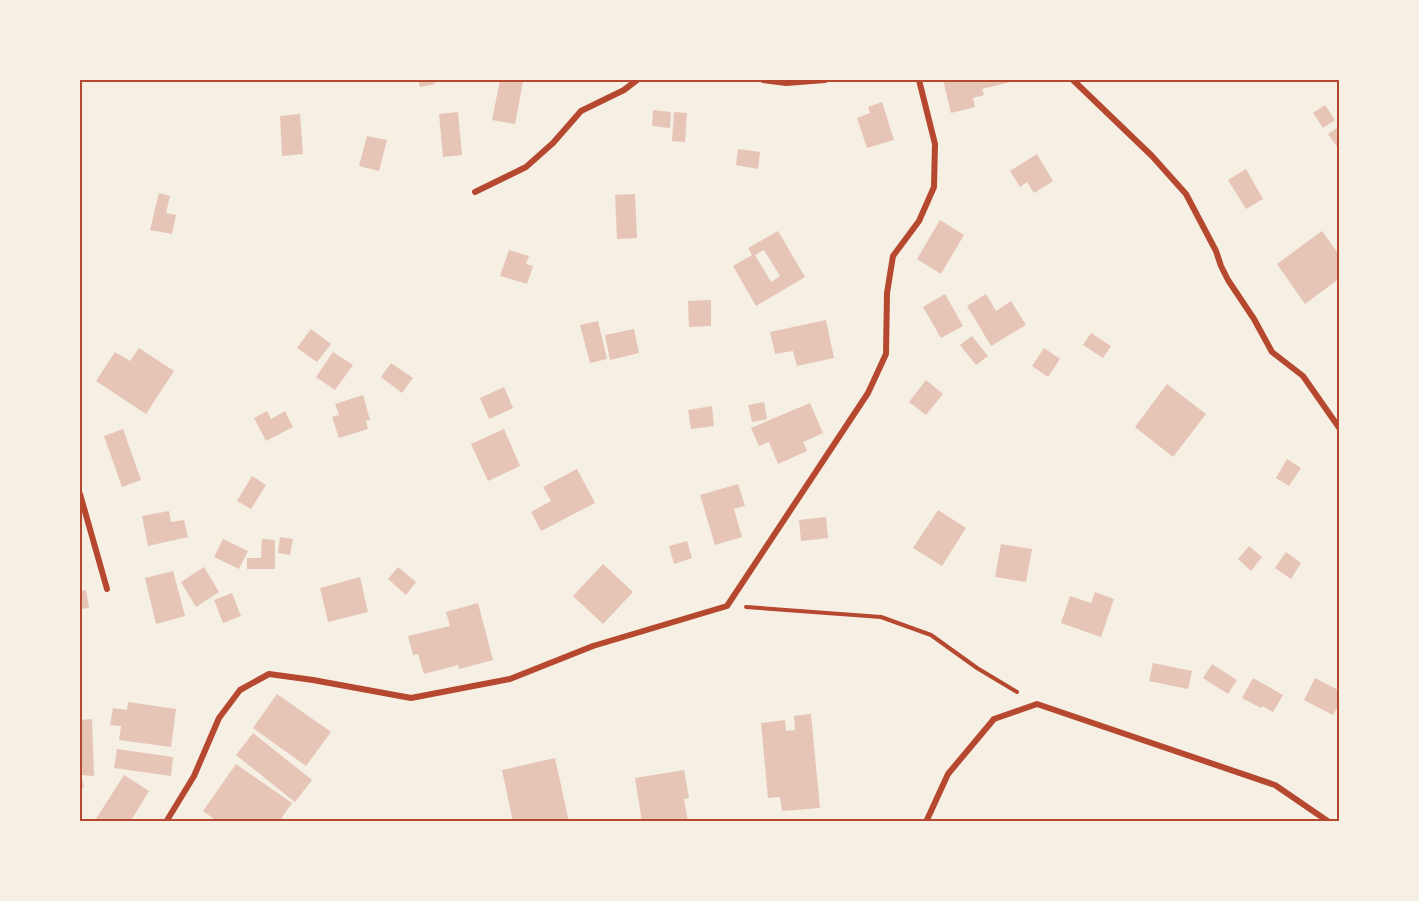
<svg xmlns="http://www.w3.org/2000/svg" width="1419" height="901" viewBox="0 0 1419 901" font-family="'Varela Round',sans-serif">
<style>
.building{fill:#e6c5b7;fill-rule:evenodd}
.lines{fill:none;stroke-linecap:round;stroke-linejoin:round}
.path{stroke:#b5482f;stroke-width:4}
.minor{stroke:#b5482f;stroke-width:6}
.neatline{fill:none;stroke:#b5482f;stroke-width:2}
</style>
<rect width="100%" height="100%" fill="#f6efe4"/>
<!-- building -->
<g class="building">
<path d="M418,80H434L435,84L420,87Z"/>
<path d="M500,80H512L523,82L515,124L492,120Z"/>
<path d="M943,80H1010V82L982,89L984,95L973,98L975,107L951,113Z"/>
<path d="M882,102L894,140L867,148L857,118L870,113L868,107Z"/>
<path d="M1325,105L1335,120L1323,128L1313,113Z"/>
<path d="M653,110L671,112L670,128L652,126Z"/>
<path d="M458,112L462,155L443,157L439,114Z"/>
<path d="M674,112L687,113L685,142L672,141Z"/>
<path d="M300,114L303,154L282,156L280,116Z"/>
<path d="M1340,126V151L1328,134Z"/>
<path d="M367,136L387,140L379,171L359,166Z"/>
<path d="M738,149L760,152L758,169L736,165Z"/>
<path d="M1037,154L1053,181L1034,193L1027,182L1020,187L1010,171Z"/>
<path d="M1246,169L1263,199L1246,209L1228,180Z"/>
<path d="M159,193L170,196L166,213L176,215L172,234L150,230Z"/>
<path d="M635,194L637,238L617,239L615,195Z"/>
<path d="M940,220L964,235L941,274L917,259Z"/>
<path d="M778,231L805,277L756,306L733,266L752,255L748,248ZM764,250L780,276L771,282L755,255Z"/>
<path d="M1322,231L1340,256V278L1305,304L1277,264Z"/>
<path d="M509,250L529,256L526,264L533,266L527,284L500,276Z"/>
<path d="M945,294L963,326L941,338L923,307Z"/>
<path d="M986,294L996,311L1011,301L1026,325L991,346L967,306Z"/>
<path d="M711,300V326L689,327L688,301Z"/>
<path d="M826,320L834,358L797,366L793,351L775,354L770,332Z"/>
<path d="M598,321L607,359L590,363L580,325Z"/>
<path d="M311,329L331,344L317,362L297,348Z"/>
<path d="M634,329L639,353L610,360L605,335Z"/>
<path d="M1091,333L1111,346L1103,358L1083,345Z"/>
<path d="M972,336L988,356L976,365L960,345Z"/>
<path d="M139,348L174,371L146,414L96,381L115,352L130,361Z"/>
<path d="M1044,348L1060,359L1048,377L1032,366Z"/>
<path d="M333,352L353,365L335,390L316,377Z"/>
<path d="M391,363L413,378L402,393L381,377Z"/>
<path d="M926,380L943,394L926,415L909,402Z"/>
<path d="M1167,384L1206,414L1173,457L1135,427Z"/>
<path d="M504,387L513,408L489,419L480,398Z"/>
<path d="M363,395L370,420L366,421L368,429L339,438L332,417L339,415L335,404Z"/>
<path d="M764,402L767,419L752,422L748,405Z"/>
<path d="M810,403L823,433L803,442L807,451L778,464L769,442L759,446L751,428Z"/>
<path d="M712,406L714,426L691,429L688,410Z"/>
<path d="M267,411L271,419L285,411L293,427L266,441L254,418Z"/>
<path d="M123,429L141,480L122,487L104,436Z"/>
<path d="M504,429L520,466L488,481L471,444Z"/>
<path d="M1287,459L1301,468L1289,486L1276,478Z"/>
<path d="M577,469L595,503L541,531L531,512L551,501L543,487Z"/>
<path d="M252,476L266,485L251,509L237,501Z"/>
<path d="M738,484L745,506L734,509L742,537L715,545L700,495Z"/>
<path d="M938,510L966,528L942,566L913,548Z"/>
<path d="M169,511L171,522L184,520L188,537L148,546L142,516Z"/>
<path d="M826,517L828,538L801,541L799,520Z"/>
<path d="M280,537L293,539L290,555L278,553Z"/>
<path d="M223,539L248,551L239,569L214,557Z"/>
<path d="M262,539L275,540V569H247V558H261Z"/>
<path d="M687,541L692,558L674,564L669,546Z"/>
<path d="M1001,544L1032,549L1026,582L995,577Z"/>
<path d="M1249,546L1262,557L1251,571L1238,559Z"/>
<path d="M1286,552L1301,563L1291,579L1275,568Z"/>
<path d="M603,564L633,592L603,624L573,596Z"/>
<path d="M204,567L219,592L196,607L181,582Z"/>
<path d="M398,567L416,582L406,595L388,579Z"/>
<path d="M173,571L185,616L156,624L145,578Z"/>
<path d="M360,577L368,612L328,622L320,588Z"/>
<path d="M86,590L89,608L80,609V591Z"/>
<path d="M1095,592L1114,599L1101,637L1061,623L1070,596L1091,603Z"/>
<path d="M232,593L241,616L223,623L214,600Z"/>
<path d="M478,603L493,660L459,669L458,665L424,674L418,654L413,655L408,636L450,626L446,612Z"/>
<path d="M1153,663L1192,671L1188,689L1149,681Z"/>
<path d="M1212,664L1237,680L1228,694L1203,678Z"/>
<path d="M1253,678L1283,695L1273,712L1262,706L1261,708L1242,698Z"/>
<path d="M1315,678L1340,691V703L1333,715L1304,700Z"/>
<path d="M277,694L331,732L306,766L253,728Z"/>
<path d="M128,702L176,709L171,747L119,740L121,726L110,725L113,708L127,710Z"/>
<path d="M811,714L820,808L782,811L780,797L768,798L761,723L785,720L786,731L795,730L794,716Z"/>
<path d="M92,719L94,776L81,775L84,787L80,790V720Z"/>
<path d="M253,733L312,780L295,802L236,755Z"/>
<path d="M117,749L173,757L171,776L114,768Z"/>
<path d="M555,758L569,822H513L502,770Z"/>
<path d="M236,764L292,803L279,822H218L203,811Z"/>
<path d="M684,770L689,798L684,799L688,822H642L635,778Z"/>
<path d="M124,775L149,791L130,822H94Z"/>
</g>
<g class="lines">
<!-- path -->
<path class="path" d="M746,607L881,617L931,635L977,668L1017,692"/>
<!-- minor -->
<g class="minor">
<path d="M763,80L786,83L825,80"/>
<path d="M1073,80L1152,156L1186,194L1216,251L1221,266L1228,280L1254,319L1272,352L1303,376L1340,429"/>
<path d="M475,192L526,167L553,143L581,111L624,90L637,80"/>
<path d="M80,494L107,589"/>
<path d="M166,822L194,776L219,718L240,690L269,674L313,680L411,698L510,679L593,646L727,606L868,393L886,354L887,293L893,256L919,221L934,187L935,144L919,80"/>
<path d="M926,822L948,774L994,719L1037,704L1275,785L1329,822"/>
</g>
</g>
<!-- border -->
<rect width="1419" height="901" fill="none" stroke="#f6efe4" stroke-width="162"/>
<rect x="81" y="81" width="1257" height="739" class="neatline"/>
</svg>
